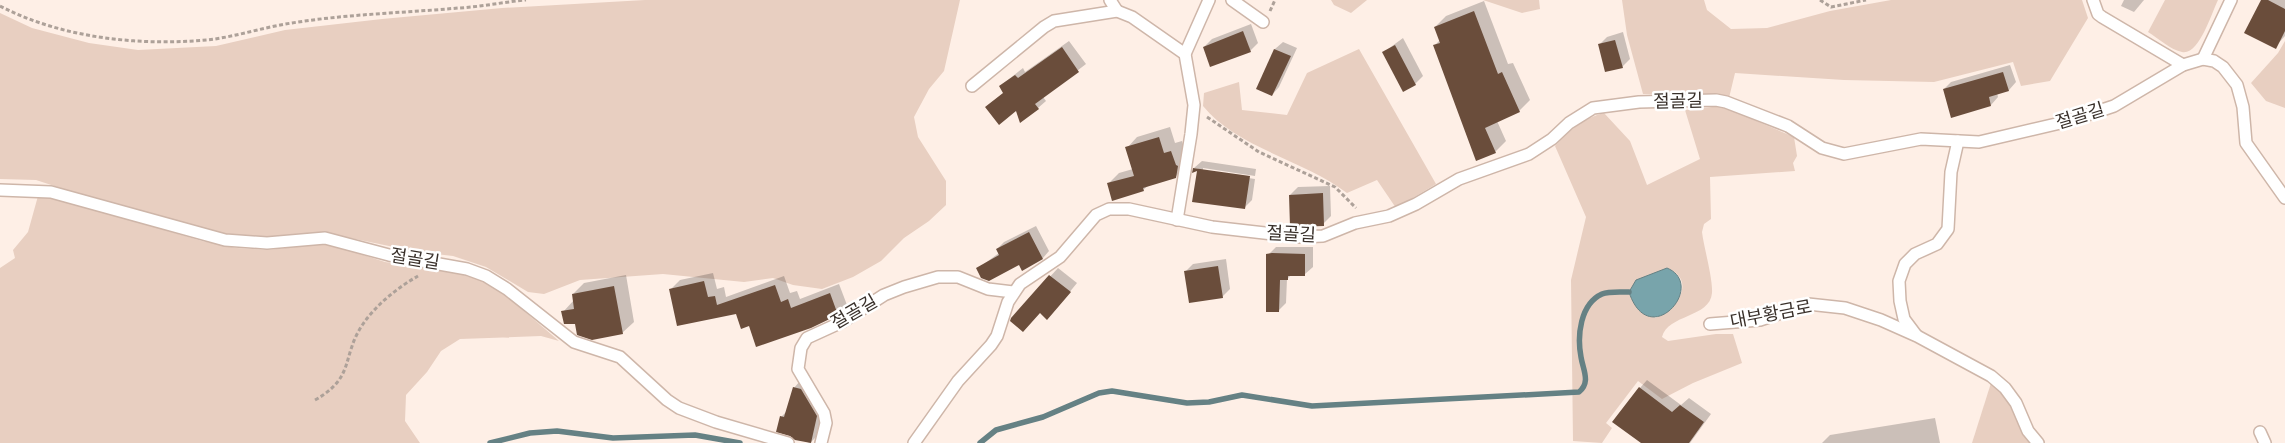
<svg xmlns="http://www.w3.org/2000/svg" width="2285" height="443" viewBox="0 0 2285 443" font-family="Georgia,'Noto Sans KR',serif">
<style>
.green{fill:#e8cfc1;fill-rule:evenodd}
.water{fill:#78a4ab;stroke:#658184}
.shadow{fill:#0003}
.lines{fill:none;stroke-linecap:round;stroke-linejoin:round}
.stream{stroke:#658184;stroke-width:5.5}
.building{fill:#6a4d3b}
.lane-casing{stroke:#ceb6a9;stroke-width:14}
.path{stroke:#ada199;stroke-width:3;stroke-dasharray:4 2.5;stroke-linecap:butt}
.lane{stroke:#fff;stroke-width:11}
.labels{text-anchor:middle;stroke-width:5;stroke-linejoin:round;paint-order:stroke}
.street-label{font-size:18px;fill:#39302a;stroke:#fff}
</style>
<rect width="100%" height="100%" fill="#feefe6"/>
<!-- green -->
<g class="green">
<path d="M645,0H960L944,71L929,89L914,117L918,137L946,181V205L929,221L904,238L881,261L853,277L822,289L793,285L773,278L744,282L663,274L580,280L544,294L528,292L486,267L453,256L418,252L331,234L269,237L209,233L131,211L36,180L0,179V13L32,28L89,43L138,50L216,46L285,30L382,19L502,8Z"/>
<path d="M1331,0H1367L1351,13L1334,5Z"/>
<path d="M1483,0H1539L1540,9L1522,13Z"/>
<path d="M1622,0H1704L1707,10L1731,29L1767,28L1830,11L1891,0H2082L2088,18L2050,81L2021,86L2013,62L1934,82L1844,80L1735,73L1729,98L1712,95L1643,94L1627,35Z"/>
<path d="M2165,0H2218C2212,12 2199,56 2182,52C2171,50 2158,38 2148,32Z"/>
<path d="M2285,41V108L2266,101L2251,83L2278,53Z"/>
<path d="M1359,49L1436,184L1396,208L1377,180L1347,193C1306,161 1237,148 1203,106L1204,93L1239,82L1242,110L1287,115L1307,73Z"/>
<path d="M1721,106L1794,137L1797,156L1793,163L1795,171L1710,177L1711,219L1704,224L1702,232C1704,248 1713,279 1712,293C1710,318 1668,314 1662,337L1668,341L1716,334H1733L1742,363L1693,383L1662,399L1638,381L1606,423L1612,428L1602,443L1573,441L1571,280L1586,217L1555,146C1569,131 1583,118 1604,113L1630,141L1647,185L1700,159L1685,110ZM1667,268C1698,281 1676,309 1655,318V274Z"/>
<path d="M38,196L56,198L202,241L237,248L268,250L321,244L342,248L385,262L457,273L480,280L502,292L559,341L541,336L460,339L441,351L427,372L406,395L405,421L420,443H0V268L15,258L13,250L28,232Z"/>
<path d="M1991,383L2009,398L2032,443H1972Z"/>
</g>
<!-- water -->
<path class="water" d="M1667,268C1708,285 1649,353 1629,292L1636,280Z"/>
<!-- shadow -->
<g class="shadow">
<path d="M2124,0H2144L2134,12L2121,6Z"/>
<path d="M2263,0H2285V36L2275,47Z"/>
<path d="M1484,1L1508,64L1513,63L1530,100L1519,111L1497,121L1506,141L1495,152L1434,46L1440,40L1435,27L1446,16Z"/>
<path d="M1251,24L1258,43L1250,51L1204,47L1212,39Z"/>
<path d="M1623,32L1630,59L1622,67L1599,45L1607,37Z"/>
<path d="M1403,38L1423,76L1415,84L1384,52Z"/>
<path d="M1069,41L1086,64L1043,97L1046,101L1038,108L1017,109L1000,86L1023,68L1025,72Z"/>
<path d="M1283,42L1297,48L1279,87L1272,95L1275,49Z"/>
<path d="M2010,65L2016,82L2009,90L1997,93L1998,97L1991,105L1952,116L1944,89L1951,82Z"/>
<path d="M1170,127L1175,143L1182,141L1186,155V166L1176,176L1149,185L1143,190L1109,183L1119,173L1133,169L1127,148L1137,137Z"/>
<path d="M1202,161L1256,169L1255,176L1203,168V171L1255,179L1252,200L1244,208L1199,169L1194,168Z"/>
<path d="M1330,186L1331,216L1323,224L1290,195L1298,187Z"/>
<path d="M1036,226L1049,251L1043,258L977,269L999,253L997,249L1004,242Z"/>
<path d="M1276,247H1313V267L1305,274H1292L1287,279L1286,303L1278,311L1268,255Z"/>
<path d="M1226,259L1230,289L1222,297L1185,272L1193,264Z"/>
<path d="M1058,268L1077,283L1055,310L1012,318Z"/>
<path d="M713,273L717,289L724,287L726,297L784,276L790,293L797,291L800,299L839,284L847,305L838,314L750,325L737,313L671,289L680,280Z"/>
<path d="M626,275L634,322L622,333L576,323L563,312L574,300L573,294L584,283Z"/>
<path d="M1647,380L1681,405L1689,398L1711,414L1690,443H1656L1640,388Z"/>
<path d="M800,381L823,409L816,437L810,443L777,431L782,416L787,411L794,388Z"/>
<path d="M1935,418L1940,443H1822L1830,435Z"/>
</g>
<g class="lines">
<!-- stream -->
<g class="stream">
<path d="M490,443L530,433L557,431L613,438L695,435L740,443"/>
<path d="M980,443L996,430L1043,417L1099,393L1112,391L1187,403L1209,402L1242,395L1312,406L1579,392C1591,382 1583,370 1581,357C1577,336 1580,304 1602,294C1609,291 1620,292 1629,292"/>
</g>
</g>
<!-- building -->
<g class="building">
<path d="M2261,0H2268L2285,9V31L2276,49L2244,33Z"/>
<path d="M1474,11L1498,74L1502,72L1520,112L1485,128L1496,153L1476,161L1433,45L1440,43L1434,27Z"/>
<path d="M1243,31L1251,52L1210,67L1203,47Z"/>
<path d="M1615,40L1623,68L1605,72L1598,44Z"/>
<path d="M1395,45L1416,85L1403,92L1382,52Z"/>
<path d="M1062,47L1079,72L1035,104L1039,109L1020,123L1016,111L999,125L985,107L1003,93L999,86L1015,75L1018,78Z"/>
<path d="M1274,49L1291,56L1272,96L1256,89Z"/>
<path d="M2003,72L2009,91L1989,97L1991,106L1951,118L1943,89Z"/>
<path d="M1159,137L1164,153L1171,151L1176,165L1178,166L1176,178L1143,188L1144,191L1112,201L1107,183L1134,176L1125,147Z"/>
<path d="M1193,168L1250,176L1245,209L1192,202L1197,171L1192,173Z"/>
<path d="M1323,193L1324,226L1290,227L1289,195Z"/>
<path d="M1029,232L1043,259L1022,271L1019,265L989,281L981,278L976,268L999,255L996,249Z"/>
<path d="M1272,253L1305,254V276H1288V280H1280L1279,312H1266V254Z"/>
<path d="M1218,266L1223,298L1189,303L1184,271Z"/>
<path d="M1049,275L1071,292L1047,320L1040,313L1023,332L1010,321L1011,318Z"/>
<path d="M704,281L708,297L715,296L717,305L775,285L781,302L788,299L791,308L830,293L838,315L811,328L756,347L749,326L741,329L736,314L677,326L669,289Z"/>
<path d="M614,286L623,334L592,340L577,335L575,324H564L561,311L574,309L572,294Z"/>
<path d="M793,387L801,389L817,416L811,443L795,440L790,436L776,432L780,416L784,417Z"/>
<path d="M1639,387L1672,412L1680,405L1704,422L1689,443H1641L1612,422Z"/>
</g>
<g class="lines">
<!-- lane casing -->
<g class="lane-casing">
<g id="lane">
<path d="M1110,0L1117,11"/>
<path d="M1232,0L1263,22"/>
<path d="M2093,0L2098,14L2102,17L2183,65"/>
<path d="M1185,54L1209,0"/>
<path d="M2203,59L2231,0"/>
<path d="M972,86L1044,27L1054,21L1117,11L1132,17L1185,54L1194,105L1191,134L1177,220"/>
<path d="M0,190L51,192L225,240L267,243L325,238L389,255L467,269L486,276L507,289L574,342L620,357L667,400L679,408L716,422L788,443"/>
<path d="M1710,324L1760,320L1808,304L1845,308L1881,320L1917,336L1991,376L2005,388L2016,403L2028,431L2038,443"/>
<path d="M1916,335L1904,319L1900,301L1899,281L1905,264L1915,254L1937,244L1948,229L1951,172L1958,141"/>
<path d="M2260,432L2265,443"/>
<path d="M821,443L826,423L824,413L798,369L801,348L807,338L842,322L884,295L904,287L938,277H958L988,289L1013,292"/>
<path d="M914,443L958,381L991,345L997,336L1008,302L1020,284L1060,257L1096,215L1109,209H1129L1212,227L1299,237L1323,236L1355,223L1389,216L1416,204L1459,179L1529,154L1552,139L1569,123L1593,108L1639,102L1716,100L1726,102L1788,126L1822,148L1844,154L1921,139L1979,142L2069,121L2114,106L2183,65L2203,59L2214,61L2223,67L2237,85L2243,107L2246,143L2285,198"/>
</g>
</g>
<!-- path -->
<g class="path">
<path d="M1820,0L1831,7L1866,0"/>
<path d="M0,6C62,38 137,46 207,40C235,37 264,27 292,23C347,14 403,13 458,8C481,7 503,2 526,0"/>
<path d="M1270,11L1275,0"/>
<path d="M1207,117L1259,152L1335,187L1356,208"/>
<path d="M315,400C356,377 341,356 363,324C376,305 397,288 418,276"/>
</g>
<!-- lane -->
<use href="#lane" class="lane"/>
</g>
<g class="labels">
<!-- street labels -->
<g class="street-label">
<text transform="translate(1678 101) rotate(-1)" y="6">절골길</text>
<text transform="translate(2080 116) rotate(-17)" y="6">절골길</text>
<text transform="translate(1291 234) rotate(3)" y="6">절골길</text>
<text transform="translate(415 259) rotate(9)" y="6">절골길</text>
<text transform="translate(854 312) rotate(-30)" y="6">절골길</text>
<text transform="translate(1771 314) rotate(-11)" y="6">대부황금로</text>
</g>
</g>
</svg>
